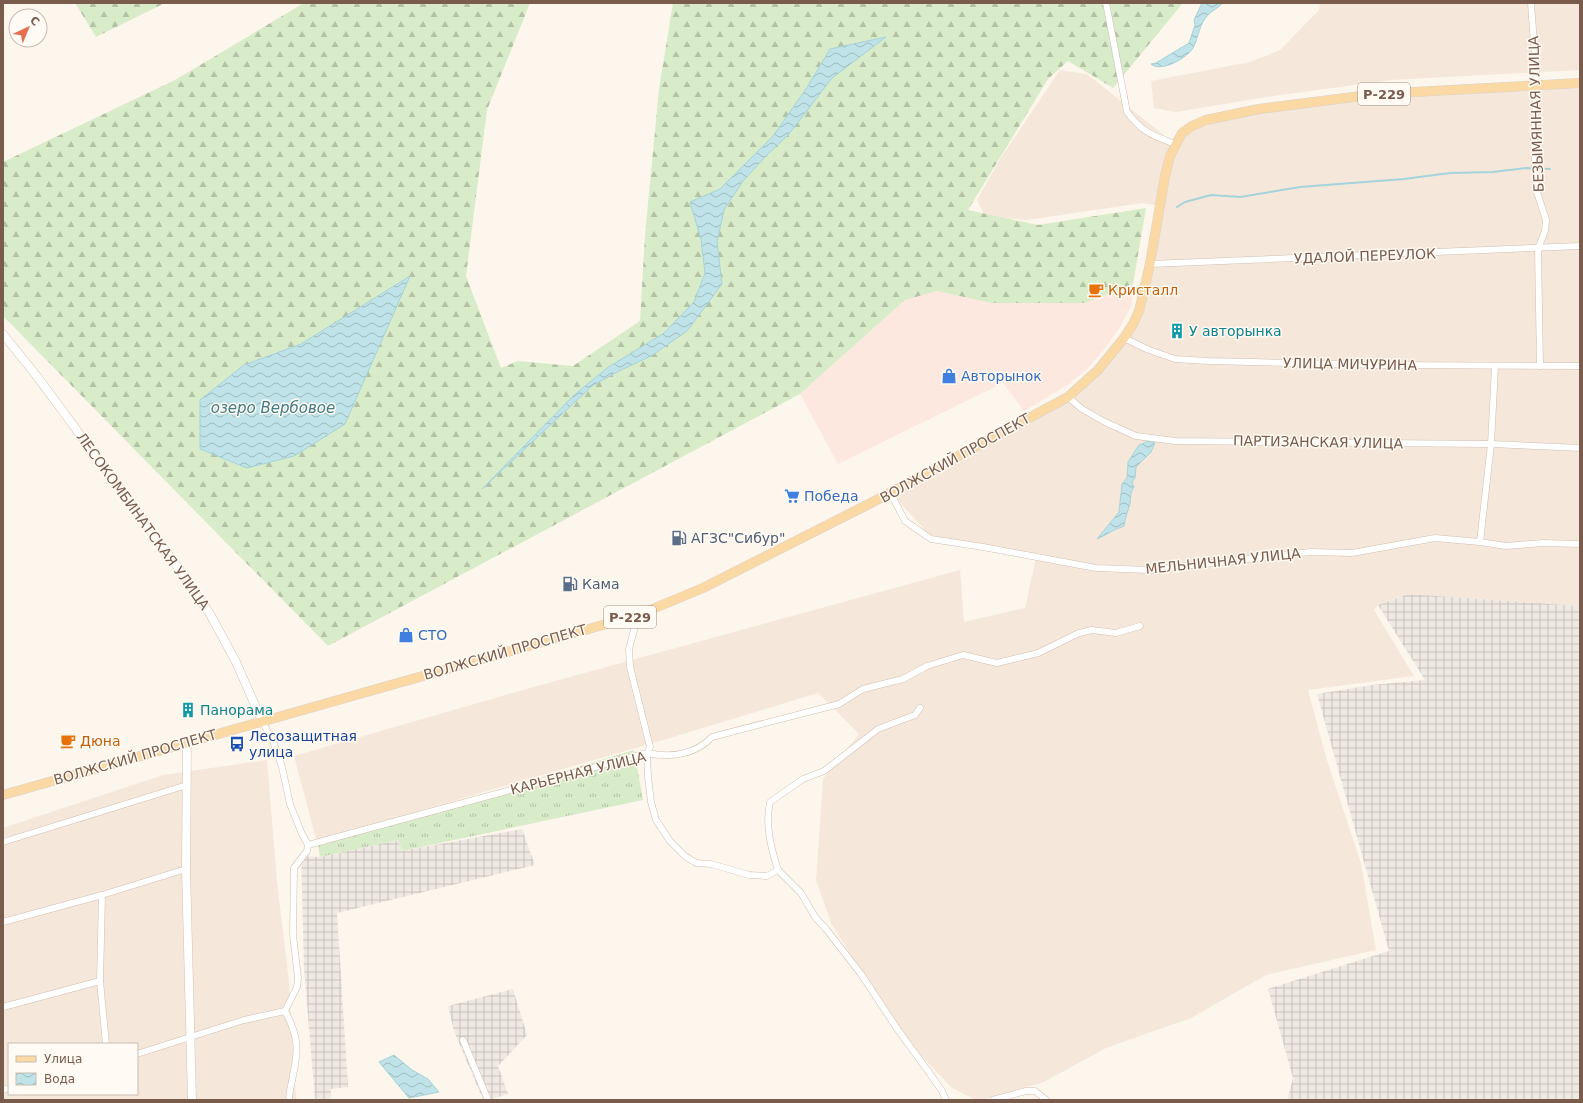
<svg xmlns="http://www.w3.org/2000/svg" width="1583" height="1103" viewBox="0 0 1583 1103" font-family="'DejaVu Sans',sans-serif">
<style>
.residential{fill:#f5e8da;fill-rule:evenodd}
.commercial{fill:#fde8e0}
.industrial{fill:url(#industrial-grid)}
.grass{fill:url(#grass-tufts)}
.forest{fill:url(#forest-firs)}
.water{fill:url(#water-waves);stroke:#a5d3da}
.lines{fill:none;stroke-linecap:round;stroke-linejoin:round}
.stream{stroke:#a5d3da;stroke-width:2}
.street-casing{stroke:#d1beb0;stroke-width:7}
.secondary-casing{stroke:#d6c0b0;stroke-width:9}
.primary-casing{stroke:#dad1cd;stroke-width:10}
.street{stroke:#fff;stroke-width:6}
.secondary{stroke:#fff;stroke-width:8}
.primary{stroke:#fbd9a5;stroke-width:9}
.labels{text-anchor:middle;stroke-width:3;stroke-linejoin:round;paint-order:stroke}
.shield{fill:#fffaf3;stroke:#a28b7f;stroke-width:1}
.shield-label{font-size:13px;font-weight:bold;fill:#7a5c4d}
.street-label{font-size:14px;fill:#7a5c4d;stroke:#fffaf3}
.food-label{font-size:14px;fill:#c56008;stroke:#fffaf3;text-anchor:start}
.culture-label{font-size:14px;fill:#0d838f;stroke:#fffaf3;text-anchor:start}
.shop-label{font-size:14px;fill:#366cbe;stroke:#fffaf3;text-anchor:start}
.service-label{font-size:14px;fill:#4e5e75;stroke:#fffaf3;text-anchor:start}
.transit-label{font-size:14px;fill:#164399;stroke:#fffaf3;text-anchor:start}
.water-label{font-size:15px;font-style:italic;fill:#437c86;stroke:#fffaf3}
</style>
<defs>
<pattern id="industrial-grid" width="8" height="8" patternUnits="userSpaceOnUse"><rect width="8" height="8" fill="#efe9e4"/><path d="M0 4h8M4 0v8" fill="none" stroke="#c7c0bb"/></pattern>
<pattern id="grass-tufts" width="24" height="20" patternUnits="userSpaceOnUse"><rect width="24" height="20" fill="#d8ecc9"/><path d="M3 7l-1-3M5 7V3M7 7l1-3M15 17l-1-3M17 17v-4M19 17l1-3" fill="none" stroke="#b4c2a5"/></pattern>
<pattern id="forest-firs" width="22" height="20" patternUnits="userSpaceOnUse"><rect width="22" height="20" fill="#d8ecc9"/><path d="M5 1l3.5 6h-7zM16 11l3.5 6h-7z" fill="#b4c2a5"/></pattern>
<pattern id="water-waves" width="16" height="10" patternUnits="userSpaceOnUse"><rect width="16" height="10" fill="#bfe3e8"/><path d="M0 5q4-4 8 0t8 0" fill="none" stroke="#a0bbbe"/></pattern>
</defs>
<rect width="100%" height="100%" fill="#fdf6ec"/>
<!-- residential -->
<g class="residential">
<path d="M1320,3H1580V70L1391,80L1267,97L1176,112L1154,108L1151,81L1250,62L1280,50L1319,10Z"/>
<path d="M1060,70L1087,74L1175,144L1206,120L1377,94L1580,83V606L1407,594L1378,605L1374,610L1414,676L1308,690L1326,757L1361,863L1376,950L1266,975L1191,1018L1106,1048L1044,1082L981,1100H976L952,1088L911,1045L861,971L831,923L816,880L823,779L859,734L818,693L670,738L484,792L317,842L294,756L537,686L960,570L964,622L1025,608L1036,558L933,539L890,492L1068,397L1133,324L1160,206L1142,203L1027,220L985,216L977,200L1000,159Z"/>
<path d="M267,760L277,881L289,983L296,1100H3V828L163,775ZM9,1044H137V1094H9Z"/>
</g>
<!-- commercial -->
<path class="commercial" d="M1133,284L1132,305L1120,327L1105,348L1087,369L1069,384L1024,411L1003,383L838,464L800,394L905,300L937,291L991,303H1085Z"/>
<!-- industrial -->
<g class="industrial">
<path d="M1408,594L1580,606V1100H1287L1293,1078L1268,989L1389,951L1317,694L1372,685L1425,680L1378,605Z"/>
<path d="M522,829L535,865L337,913L348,1087L331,1089V1100H315L304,967L301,856L320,857L398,840L402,851Z"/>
<path d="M513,989L527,1035L498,1066L508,1094L489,1100H483L454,1031L448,1006Z"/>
</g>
<!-- grass -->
<path class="grass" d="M634,750L643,800L402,851L398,840L320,857L318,845Z"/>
<!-- forest -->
<g class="forest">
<path d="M75,3H165L96,37Z"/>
<path d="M304,3H530L487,110L466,276L501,368L518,361L573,366L640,321L645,235L659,89L673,3H1183L1113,88L1068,61L1048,79L968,210L1038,225L1146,208L1133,284L1085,303H991L937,291L905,300L800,394L328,646L3,316V162L175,80Z"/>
</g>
<!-- water -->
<g class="water">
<path d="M1202,3H1223C1218,8 1213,10 1208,15C1199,24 1199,37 1193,48C1187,58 1161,73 1151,64L1156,63L1189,43L1195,25L1194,20Z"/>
<path d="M886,37L832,78L789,134L766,156L743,181L724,210L717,242L722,284L687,331L651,356L619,371L592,386L482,489L573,396L607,368L664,333L694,302L705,273L701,239L690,202L720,189L773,136L806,89L830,49Z"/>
<path d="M410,276L345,424L294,456L247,468L200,449V400L244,365L301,344Z"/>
<path d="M1148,441L1155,443L1151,452L1136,467L1135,478L1132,482L1134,487C1130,493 1131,497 1130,503C1128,511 1125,518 1124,526C1114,529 1106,535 1097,539L1119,512L1122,484L1127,478L1128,462L1139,445Z"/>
<path d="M394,1055L412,1070L428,1079L439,1092L409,1098L379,1062Z"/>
</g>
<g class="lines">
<!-- stream -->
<path class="stream" d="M1177,207L1185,202L1211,195L1240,197L1300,187L1404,179L1450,173L1493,172L1526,168L1550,169"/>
<!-- street casing -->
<g class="street-casing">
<g id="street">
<path d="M1106,3L1127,112C1143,133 1152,135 1175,144"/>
<path d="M1531,3L1537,85L1534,141L1536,189L1546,220L1545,231L1538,249L1540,366"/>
<path d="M1150,264L1580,246"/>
<path d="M1124,338L1149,350L1175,359L1208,361L1382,365L1580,366"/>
<path d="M1068,397L1082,409L1105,422L1136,436L1175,441L1491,444L1580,448"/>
<path d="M890,492L905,521L931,539L983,547L1096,568L1149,570L1310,552L1352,553L1435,538L1480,542L1506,546L1543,543L1580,544"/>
<path d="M1480,542L1491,444L1495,367"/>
<path d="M638,615L629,649L630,667L650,747L647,753L648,777L651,802L656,820L670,841L685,856L696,863L711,864L749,875L767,876L778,870L801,893L815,917L826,929L861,974L898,1030L928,1071L942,1091L946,1100"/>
<path d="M262,721L273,741L282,767L290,804L302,834L308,845L307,851L294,868L293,935L298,978L297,987L285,1011C298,1035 299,1049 293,1075C292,1083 289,1092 289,1100"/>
<path d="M3,842L187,785"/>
<path d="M308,845L647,753C670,758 695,755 712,737L839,704L863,689L903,679L927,666L963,655L997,663L1038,653L1079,633L1092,630L1116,633L1140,626"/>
<path d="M778,870C771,848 765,825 770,802L803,779L824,771L878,729L915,715L920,708"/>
<path d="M102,895L100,981L106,1044"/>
<path d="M3,922L102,895L186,869"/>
<path d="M3,1007L100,981"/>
<path d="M463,1040L488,1100"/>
<path d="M137,1054L244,1020L285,1011"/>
<path d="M3,1090L9,1088"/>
<path d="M993,1100L1026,1091H1035L1046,1100"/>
</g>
</g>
<!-- secondary casing -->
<g class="secondary-casing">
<g id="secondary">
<path d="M3,334L36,375L177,566L210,614L236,662L262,721"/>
<path d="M187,743L186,869L192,1100"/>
</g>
</g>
<!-- primary casing -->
<g class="primary-casing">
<path id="primary" d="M3,795L638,615L703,588L869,504L1068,397L1098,370L1124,338L1133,324L1139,311L1150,264L1165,176L1170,156L1182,133L1192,126L1206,120L1259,109L1377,94L1580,83"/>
</g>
<!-- street -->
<use href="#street" class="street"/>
<!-- secondary -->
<use href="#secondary" class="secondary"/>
<!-- primary -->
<use href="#primary" class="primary"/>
</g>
<!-- icons -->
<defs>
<g id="cafe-bare" transform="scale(1.2)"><path d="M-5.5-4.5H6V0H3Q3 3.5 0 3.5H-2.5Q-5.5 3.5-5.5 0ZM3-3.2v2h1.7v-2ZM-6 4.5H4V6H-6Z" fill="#e8710a" stroke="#fffaf3" stroke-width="2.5" paint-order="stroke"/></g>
<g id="building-bare" transform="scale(1.2)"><path d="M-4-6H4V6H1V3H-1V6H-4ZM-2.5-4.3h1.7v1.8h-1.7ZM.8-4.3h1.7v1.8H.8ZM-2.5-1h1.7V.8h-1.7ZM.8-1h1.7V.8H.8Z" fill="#0f9aa8" stroke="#fffaf3" stroke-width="2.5" paint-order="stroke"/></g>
<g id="shop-bare" transform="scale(1.2)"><path d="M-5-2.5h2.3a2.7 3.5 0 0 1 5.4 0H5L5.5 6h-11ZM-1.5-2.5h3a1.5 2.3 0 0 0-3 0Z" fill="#3f7fe0" stroke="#fffaf3" stroke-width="2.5" paint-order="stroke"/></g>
<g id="supermarket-bare" transform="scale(1.2)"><path d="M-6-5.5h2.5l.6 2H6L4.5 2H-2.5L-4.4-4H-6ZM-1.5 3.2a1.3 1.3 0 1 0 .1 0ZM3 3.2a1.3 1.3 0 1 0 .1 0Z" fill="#3f7fe0" stroke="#fffaf3" stroke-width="2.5" paint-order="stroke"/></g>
<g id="fuel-bare" transform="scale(1.2)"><path d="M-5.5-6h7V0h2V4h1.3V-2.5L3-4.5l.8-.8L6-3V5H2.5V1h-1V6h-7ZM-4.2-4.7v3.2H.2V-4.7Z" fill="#5c6f8a" stroke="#fffaf3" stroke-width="2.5" paint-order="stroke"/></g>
<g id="bus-bare" transform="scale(1.2)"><path d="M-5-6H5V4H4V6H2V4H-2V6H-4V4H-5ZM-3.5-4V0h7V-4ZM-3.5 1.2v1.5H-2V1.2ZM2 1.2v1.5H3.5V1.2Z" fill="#1a4fb4" stroke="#fffaf3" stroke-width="2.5" paint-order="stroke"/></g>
</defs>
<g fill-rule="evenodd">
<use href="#cafe-bare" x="1096" y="290"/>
<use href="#building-bare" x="1177" y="331"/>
<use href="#shop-bare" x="949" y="376"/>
<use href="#supermarket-bare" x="792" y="496"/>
<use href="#fuel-bare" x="679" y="538"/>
<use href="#fuel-bare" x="570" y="584"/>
<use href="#shop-bare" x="406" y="635"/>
<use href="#building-bare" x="188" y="710"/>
<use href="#cafe-bare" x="68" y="741"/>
<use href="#bus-bare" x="237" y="744"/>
</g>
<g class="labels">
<!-- shield labels -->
<g class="shield">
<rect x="1358" y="83" width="52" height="22" rx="3"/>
<rect x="604" y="606" width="52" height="22" rx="3"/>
</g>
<g class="shield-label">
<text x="1384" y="99">Р-229</text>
<text x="630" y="622">Р-229</text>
</g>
<!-- street labels -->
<g class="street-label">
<text transform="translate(1536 114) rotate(-92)" y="5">БЕЗЫМЯННАЯ УЛИЦА</text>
<text transform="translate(1365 256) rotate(-2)" y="5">УДАЛОЙ ПЕРЕУЛОК</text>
<text transform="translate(1350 364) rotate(1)" y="5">УЛИЦА МИЧУРИНА</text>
<text transform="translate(1318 442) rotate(1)" y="5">ПАРТИЗАНСКАЯ УЛИЦА</text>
<text transform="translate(955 458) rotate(-29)" y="5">ВОЛЖСКИЙ ПРОСПЕКТ</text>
<text transform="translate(143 521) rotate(54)" y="5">ЛЕСОКОМБИНАТСКАЯ УЛИЦА</text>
<text transform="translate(1223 561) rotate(-6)" y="5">МЕЛЬНИЧНАЯ УЛИЦА</text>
<text transform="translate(505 652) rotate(-16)" y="5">ВОЛЖСКИЙ ПРОСПЕКТ</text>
<text transform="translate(135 757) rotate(-16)" y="5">ВОЛЖСКИЙ ПРОСПЕКТ</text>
<text transform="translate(578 773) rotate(-14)" y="5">КАРЬЕРНАЯ УЛИЦА</text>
</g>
<!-- food labels -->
<g class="food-label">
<text x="1108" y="295">Кристалл</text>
<text x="80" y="746">Дюна</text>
</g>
<!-- culture labels -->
<g class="culture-label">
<text x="1189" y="336">У авторынка</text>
<text x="200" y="715">Панорама</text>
</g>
<!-- shop labels -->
<g class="shop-label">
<text x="961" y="381">Авторынок</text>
<text x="804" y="501">Победа</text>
<text x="418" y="640">СТО</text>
</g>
<!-- service labels -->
<g class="service-label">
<text x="691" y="543">АГЗС"Сибур"</text>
<text x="582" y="589">Кама</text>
</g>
<!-- transit labels -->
<g class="transit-label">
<text x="249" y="741">Лесозащитная<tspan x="249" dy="16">улица</tspan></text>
</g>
<!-- water labels -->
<g class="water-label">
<text x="273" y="413">озеро Вербовое</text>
</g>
</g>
<!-- border -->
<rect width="1583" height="1103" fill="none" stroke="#7a5c4d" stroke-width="8"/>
<!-- legend -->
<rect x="8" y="1043" width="130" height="52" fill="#fffaf3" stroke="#cabbb1"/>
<rect x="16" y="1056" width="20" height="6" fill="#fbd9a5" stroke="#cabbb1"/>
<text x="44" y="1063" font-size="12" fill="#7a5c4d">Улица</text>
<rect x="16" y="1073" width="20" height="12" fill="url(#water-waves)" stroke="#cabbb1"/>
<text x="44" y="1083" font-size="12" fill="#7a5c4d">Вода</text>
<!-- north arrow -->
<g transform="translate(28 28) rotate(44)"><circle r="19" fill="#fffaf3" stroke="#cabbb1"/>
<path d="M0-3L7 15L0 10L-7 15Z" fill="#e76f51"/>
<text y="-6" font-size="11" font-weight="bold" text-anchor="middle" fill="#7a5c4d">С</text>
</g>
</svg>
